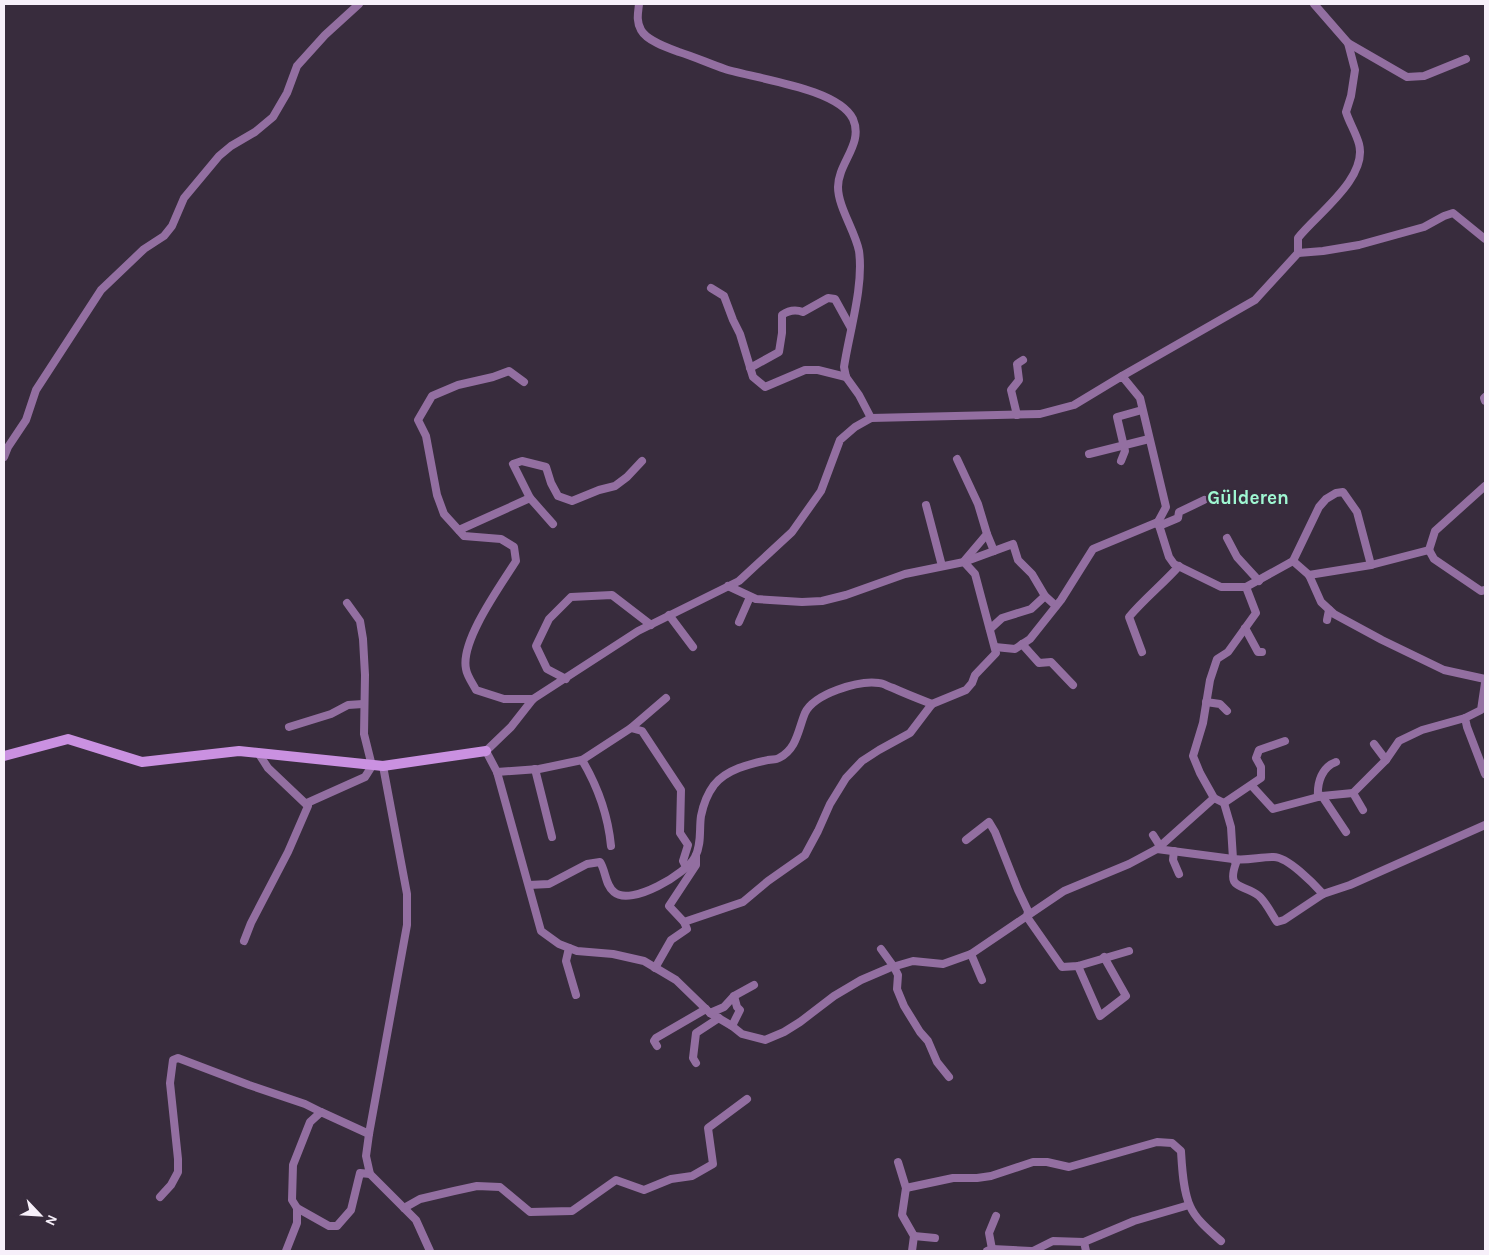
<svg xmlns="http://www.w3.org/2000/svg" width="1489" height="1255" viewBox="0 0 1489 1255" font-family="Karla,sans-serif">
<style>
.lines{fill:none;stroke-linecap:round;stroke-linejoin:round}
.street{stroke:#936fa1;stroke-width:8}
.secondary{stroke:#ca91e1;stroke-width:10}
.labels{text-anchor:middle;stroke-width:4.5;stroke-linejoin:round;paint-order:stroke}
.quarter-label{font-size:19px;font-weight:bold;fill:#9ff7d2;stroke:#382c3d}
</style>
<rect width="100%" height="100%" fill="#382c3d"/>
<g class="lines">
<!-- street -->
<g class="street">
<path d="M639,4C638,13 636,21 641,30C647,41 668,48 679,52C695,57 710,64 725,69C756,79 838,88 853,119C864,144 838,163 838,187C838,207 855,231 859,251C864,286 849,333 844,367L846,377L859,395L871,418"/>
<path d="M1348,43L1407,77L1424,76L1466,59"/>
<path d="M1298,253V238C1317,214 1368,178 1359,144C1356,133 1349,122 1346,112L1351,96L1355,70L1348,43L1314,4"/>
<path d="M711,288L724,296L733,320L740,334L753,377L765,387L805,370H818L846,377"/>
<path d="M750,368L779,352L782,333V315C789,310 795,309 803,312L828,298L835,299L851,328"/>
<path d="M1122,376L1140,398L1166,507L1158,522L1169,557L1174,564L1221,587H1246L1256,613L1228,652L1217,659L1210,680L1203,723L1193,756L1200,773L1214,798L1157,849L1129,864L1064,891L971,954L943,964L913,961L889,968L861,980L834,996L800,1022L784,1032L765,1040L742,1034L732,1026L710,1013L676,980L644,961L613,954L577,951L559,944L541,931L497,772L486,751L511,727L533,699L638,631L739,581L792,532L821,491L840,440L855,427L871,418L1040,414L1074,405Z"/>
<path d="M1122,376L1255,300L1298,253L1323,251L1359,245L1424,227L1444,216L1453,213L1485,239"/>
<path d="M524,382L509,371L493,377L458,385L432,396L418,420L426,436L437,495L444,514L464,536L501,539L514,547L516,561C501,585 460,641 466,669C467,676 473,684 476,690L504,699H533"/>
<path d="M1485,397L1484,398L1485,401"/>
<path d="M1017,415L1011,390L1019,380L1017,364L1023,360"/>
<path d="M1089,454L1149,439"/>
<path d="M4,457L8,447L26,420L36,390L101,290L144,249L164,236L172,226L184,198L219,156L231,146L255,132L273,117L287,93L297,66L325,35L359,4"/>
<path d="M957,459L978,504L987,534L965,560"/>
<path d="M1121,461L1125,451L1117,417L1142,410"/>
<path d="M530,498L513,464L522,461L546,467L551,483L558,496L572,501L599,490L615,486L627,477L642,461"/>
<path d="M926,505L942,566"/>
<path d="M1159,526L1178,518L1179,512L1204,500"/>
<path d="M459,530L530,498L553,524"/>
<path d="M987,534L994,551"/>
<path d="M1227,538L1237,557L1259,581"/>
<path d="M1429,550L1435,531L1485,486"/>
<path d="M1293,561L1309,575L1321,602L1334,614L1382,640L1444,670L1485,679"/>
<path d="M964,562L1013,544L1018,560L1032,574L1045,596L1056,606"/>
<path d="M1309,575L1371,565L1429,550L1434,559L1481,591L1485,590"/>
<path d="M1246,587L1293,561L1319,507L1326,499L1336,493L1343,492L1357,512L1371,565"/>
<path d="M669,615L693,647"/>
<path d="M1327,620L1329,610"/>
<path d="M739,622L750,597"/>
<path d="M1245,628L1258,652H1262"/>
<path d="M990,629L1002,618L1031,609L1045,596"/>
<path d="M1022,644L1039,663L1051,662L1073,685"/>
<path d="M995,647L1015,649L1030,639L1061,600L1093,549L1158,522"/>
<path d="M1142,652L1129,617C1144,599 1163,584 1179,566"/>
<path d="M566,679L547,669L536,646L549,619L571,597L612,595L651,625"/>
<path d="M1485,683L1481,710L1465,718L1467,727L1485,774"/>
<path d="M1206,702L1220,704L1227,711"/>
<path d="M289,727L331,714L348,705L363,704"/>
<path d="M631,728L666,698"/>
<path d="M582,760C598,787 608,815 611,846"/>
<path d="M1386,760L1399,741L1422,730L1465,718"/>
<path d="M535,769L552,837"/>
<path d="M497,772L539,769L582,760L631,728L642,731L681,790L680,833L688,845L683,861L686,867"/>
<path d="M1252,786L1273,809L1322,796L1353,793L1363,810"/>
<path d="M1353,793L1386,760L1374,744"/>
<path d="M1322,796L1346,832"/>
<path d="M1318,797C1317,782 1322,767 1336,762"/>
<path d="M1214,798L1224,803L1231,827L1233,859C1247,861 1259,857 1273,857C1287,856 1314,884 1323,894"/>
<path d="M307,803L365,777L372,766L364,734L365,675L363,639L360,621L347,603"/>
<path d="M1224,803L1261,778V767L1256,758L1259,750L1285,741"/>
<path d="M1153,835L1160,846"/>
<path d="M966,840L989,822L995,832L1018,890L1028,911L1027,917L1062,967L1078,966L1129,951"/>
<path d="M1157,849L1233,859L1236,863C1226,891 1243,883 1259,896C1266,902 1272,915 1277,922L1284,920L1323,894L1350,885L1485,825"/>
<path d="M1174,851L1173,860L1179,874"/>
<path d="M529,885L549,884L587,864L600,862C606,871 605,885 614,892C631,907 687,873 695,857C702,844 699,829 701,816C703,806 708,793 714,785C727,769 750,764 768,760C772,759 776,760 779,758C797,749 798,730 805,713C814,694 858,680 879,683C883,683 889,687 893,688C906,694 919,699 932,704"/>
<path d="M684,922L743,902L768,881L805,855L818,831L830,804L846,778L862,761L879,750L910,733L932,704L966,690L972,683L975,675L996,653L975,574L964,562L905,574L846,595L822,601L802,602L756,599L728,586"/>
<path d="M244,941L251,923L288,852L308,806L268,768L259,754"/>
<path d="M569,948L566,961L576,995"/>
<path d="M881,949L894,967L898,975L897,989L904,1006L920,1032L928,1041L937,1062L949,1077"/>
<path d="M971,954L982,980"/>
<path d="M1078,966L1100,1016L1126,996L1104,957"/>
<path d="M655,968L671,940L687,929L684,922L669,906L696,865V856"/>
<path d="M710,1013L724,1007L734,996L754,985"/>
<path d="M732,1026L740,1010L737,1007L734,996"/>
<path d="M657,1046L654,1041L656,1038L706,1009"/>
<path d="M696,1063L693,1058L696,1033L719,1018"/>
<path d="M898,1162L906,1188L902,1215L914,1236L912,1251"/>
<path d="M370,1174L416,1220L430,1251"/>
<path d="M906,1188L953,1178H977L991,1176L1033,1162H1047L1069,1167L1157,1142L1172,1143L1181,1151C1182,1167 1183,1191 1190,1206C1196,1220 1210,1231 1221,1241"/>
<path d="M160,1197L171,1185L178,1172V1159L170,1083L173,1060L178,1058L249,1085L305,1104L321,1112"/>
<path d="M297,1208L329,1226H337L351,1210L360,1173L370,1174L366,1156L369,1134L407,925V894L383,766"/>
<path d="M404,1208L420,1199L454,1191L477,1186L500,1187L530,1212L572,1211L616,1180L644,1190L671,1179L692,1176L713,1164L708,1128L747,1099"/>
<path d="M914,1236L935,1238"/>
<path d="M1084,1242L1134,1221L1189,1205"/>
<path d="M992,1249L989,1233L996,1216"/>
<path d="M286,1251L297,1223V1208L292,1200L293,1165L310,1122L321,1112L369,1134"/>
<path d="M987,1251L992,1249L1031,1251"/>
<path d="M1033,1251L1053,1241L1084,1242L1086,1251"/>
</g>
<!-- secondary -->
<path class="secondary" d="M4,756L68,739L142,762L239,751L383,766L486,751"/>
</g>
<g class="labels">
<!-- quarter labels -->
<g class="quarter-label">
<text x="1248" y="504">Gülderen</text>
</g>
</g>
<!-- border -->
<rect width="1489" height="1255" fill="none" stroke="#f7f0fa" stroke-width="10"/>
<!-- north arrow -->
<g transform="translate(40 1215) rotate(115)" stroke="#382c3d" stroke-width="4" paint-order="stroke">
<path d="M0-4L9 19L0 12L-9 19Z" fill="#f7f0fa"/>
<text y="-8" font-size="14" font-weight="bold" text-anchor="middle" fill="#f7f0fa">N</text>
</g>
</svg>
